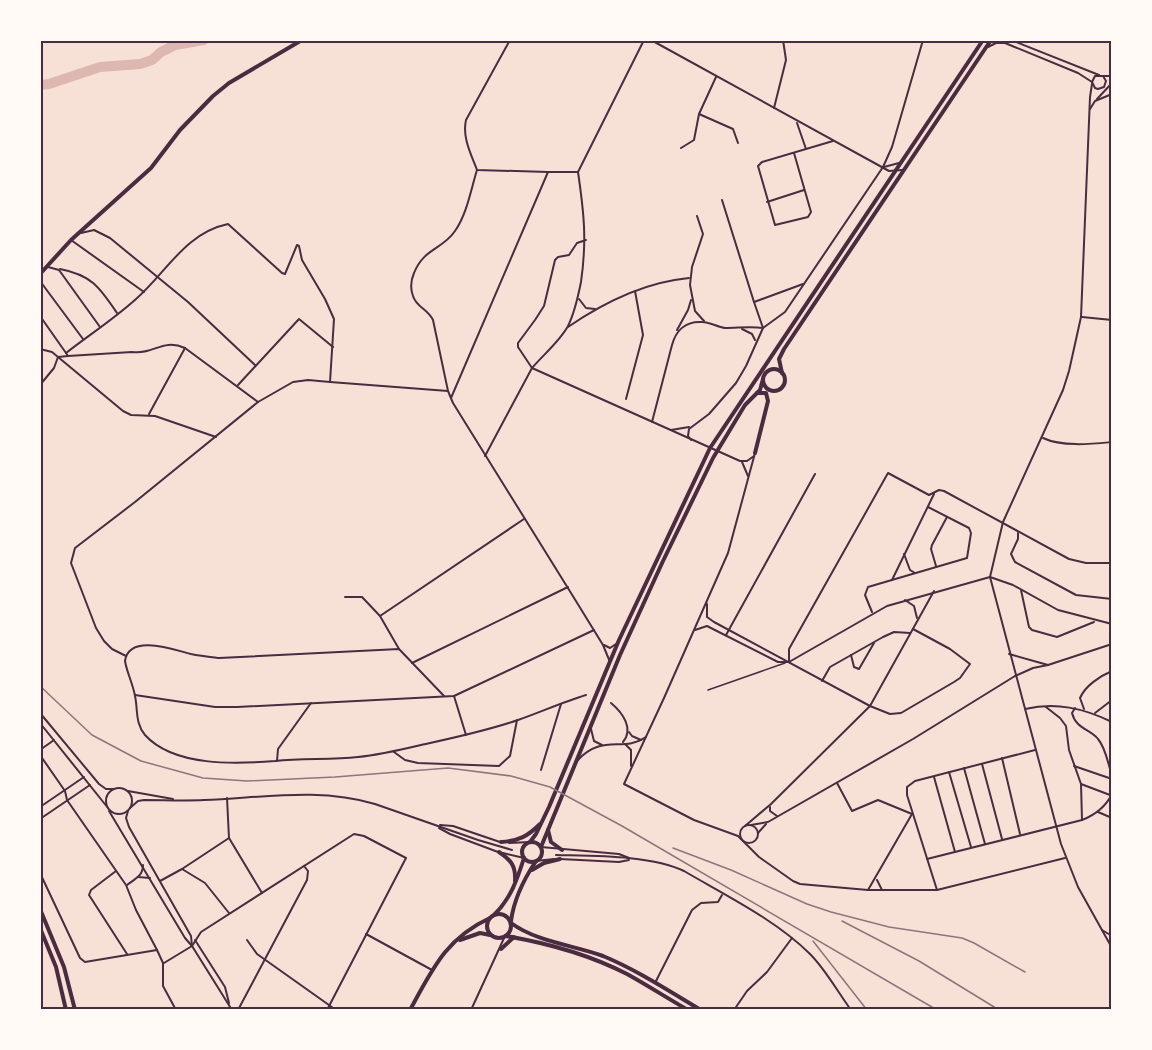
<svg xmlns="http://www.w3.org/2000/svg" width="1152" height="1050" viewBox="0 0 1152 1050" font-family="Poppins,sans-serif">
<style>
.lines{fill:none;stroke-linecap:round;stroke-linejoin:round}
.river{stroke:#dcb8b0;stroke-width:10}
.pedestrian{stroke:#4a2c40;stroke-width:1.5}
.minor{stroke:#4a2c40;stroke-width:2}
.secondary{stroke:#4a2c40;stroke-width:4}
.primary{stroke:#4a2c40;stroke-width:4}
.rail{stroke:#8f747c;stroke-width:1.5}
.neatline{fill:none;stroke:#4a2c40;stroke-width:2}
</style>
<rect width="100%" height="100%" fill="#f7e1d7"/>
<g class="lines">
<!-- river -->
<path class="river" d="M40,85L49,84L100,67L140,64L152,60L161,52L175,45L204,40"/>
<!-- pedestrian -->
<path class="pedestrian" d="M708,690L785,663"/>
<!-- minor -->
<g class="minor">
<path d="M510,40L466,120C462,137 471,154 477,170L548,172"/>
<path d="M651,40L889,171L902,170"/>
<path d="M1011,40L1099,75"/>
<path d="M988,47L996,43H1005L1078,73L1092,82"/>
<path d="M1103,76L1106,81L1104,87L1098,89L1095,88L1092,82L1095,76H1112"/>
<path d="M1092,84L1090,97L1081,317L1069,371L1063,390L1003,522L990,577L1061,844L1078,887L1112,948"/>
<path d="M1097,99L1112,83"/>
<path d="M774,108L786,60L783,40"/>
<path d="M1090,109L1095,101L1112,94"/>
<path d="M699,114L733,129L738,143"/>
<path d="M797,123L806,149"/>
<path d="M681,148L694,140L699,114L716,77"/>
<path d="M794,153L811,212L808,217L775,225L758,166L762,162L833,141"/>
<path d="M884,167L899,163"/>
<path d="M477,170C471,189 467,214 455,231C442,250 424,248 414,273C411,280 410,288 413,296C416,307 428,309 433,320L448,391L453,403L571,593L603,645L610,662"/>
<path d="M578,172L644,40"/>
<path d="M722,200L754,302L803,284"/>
<path d="M767,202L804,190"/>
<path d="M697,216L703,234L692,267L690,285L695,311L704,321"/>
<path d="M81,233L94,230L110,238L188,302L255,365"/>
<path d="M71,240L144,292"/>
<path d="M48,267L59,270L100,327"/>
<path d="M60,269C92,275 100,288 117,313"/>
<path d="M40,281L83,339"/>
<path d="M579,299L586,308L595,309"/>
<path d="M754,302L763,328L785,312L883,167L892,147L923,40"/>
<path d="M40,316L66,353"/>
<path d="M1082,317L1112,320"/>
<path d="M568,327C603,303 646,282 689,278"/>
<path d="M742,329L752,334L755,340"/>
<path d="M677,330L688,310L691,300"/>
<path d="M40,349L52,352L123,411L131,415L155,416L216,437"/>
<path d="M68,356L132,352C154,355 162,338 185,348L258,402"/>
<path d="M40,385L54,368L58,357L68,356L66,353C89,335 114,319 136,299C166,273 185,233 228,224L282,273L285,274L297,245L299,246L302,260L325,299L334,319L330,382"/>
<path d="M238,385L299,319L333,347"/>
<path d="M451,398L548,172H578C584,213 587,240 581,282C578,297 575,312 568,326C560,341 543,355 532,368L518,347V343L535,320L544,306L555,260L558,257L569,255L577,243L586,240"/>
<path d="M626,399L643,335L635,291"/>
<path d="M149,414L185,348"/>
<path d="M652,422L672,345C676,330 686,321 702,322C710,322 717,327 725,328C738,328 750,326 763,328L746,366L736,383L709,414L689,429L688,436L691,440"/>
<path d="M671,430L689,427"/>
<path d="M1043,438C1062,447 1091,444 1112,442"/>
<path d="M755,453L728,553L664,698L624,784L694,820L738,836L759,857L793,881L800,884L868,890H937L1065,858"/>
<path d="M485,456L532,368L740,461H747L754,456"/>
<path d="M742,462L748,476"/>
<path d="M1018,533V539L1011,554L1015,562L1076,595L1112,599"/>
<path d="M904,554L910,570L915,573"/>
<path d="M936,566L931,549L932,545L947,517"/>
<path d="M892,580L934,494"/>
<path d="M1021,590L1029,627L1032,630L1057,637L1094,622"/>
<path d="M345,597H362L380,616L399,649"/>
<path d="M905,600L914,606L917,618"/>
<path d="M707,604V617L714,622L870,706L890,714L901,713L954,682L960,678L970,664L950,649L913,629"/>
<path d="M872,612L865,595L868,587L967,558L971,533L969,528L928,507"/>
<path d="M380,616L524,519"/>
<path d="M695,630L707,626L778,662H789L887,606L990,577L1013,585L1058,610L1112,624"/>
<path d="M726,635L815,474"/>
<path d="M604,645L610,648L616,644"/>
<path d="M1009,654L1048,665L1112,644"/>
<path d="M851,655L854,667L859,669L874,643"/>
<path d="M126,656L112,649L104,641L96,628L71,563L75,548L135,502L258,402L293,382L308,380L330,382L448,391"/>
<path d="M789,662V649L888,473L929,495L939,490L944,491L1069,559L1086,563H1112"/>
<path d="M412,663L568,587"/>
<path d="M822,681L830,667L883,637L894,632L910,633"/>
<path d="M135,695L215,707H237L454,696L594,630"/>
<path d="M444,696L399,649L219,658C210,657 200,656 191,654C175,650 129,633 125,661C127,673 133,684 135,696C138,710 135,723 145,735C174,767 236,764 275,761C303,758 330,760 358,757C379,755 400,750 421,745C453,738 486,731 518,720C541,712 563,702 586,695"/>
<path d="M454,696L466,735"/>
<path d="M611,703C623,713 634,729 623,742"/>
<path d="M1046,707L1060,718L1066,726L1069,750L1081,784L1082,820"/>
<path d="M1075,708L1072,713C1076,729 1090,729 1098,739C1106,748 1108,765 1112,775"/>
<path d="M1025,709C1056,702 1083,708 1112,722"/>
<path d="M1084,709L1080,698C1085,686 1100,676 1112,671"/>
<path d="M40,713L99,784L106,789H114"/>
<path d="M1095,713L1112,700"/>
<path d="M40,723L108,808"/>
<path d="M591,729L594,741L602,745"/>
<path d="M629,732L632,736L641,740"/>
<path d="M625,744L631,750V766"/>
<path d="M40,750L54,740"/>
<path d="M394,752L405,760L418,763L499,766L510,756L517,720"/>
<path d="M40,755L65,791L67,800L126,885L136,910L157,950"/>
<path d="M1002,758L1020,834"/>
<path d="M277,761L278,749L311,703"/>
<path d="M577,761C602,733 623,753 646,737"/>
<path d="M982,764L1002,839"/>
<path d="M1074,766L1112,779"/>
<path d="M964,768L985,844"/>
<path d="M541,770L561,704"/>
<path d="M949,772L971,847"/>
<path d="M934,777L955,852"/>
<path d="M837,783L852,811L878,800L912,814L868,890"/>
<path d="M1081,784L1110,795"/>
<circle cx="119" cy="801" r="13"/>
<path d="M128,791L173,799"/>
<path d="M227,798L229,838L262,893"/>
<path d="M40,807L84,777"/>
<path d="M770,807V811L777,816"/>
<path d="M130,808L138,801L144,800C164,800 184,801 204,800C261,798 319,787 375,804L478,840L512,850"/>
<path d="M109,811L185,938L192,946"/>
<path d="M128,811L126,818L129,827L191,936L192,946L232,1010"/>
<path d="M1098,812L1112,818"/>
<path d="M40,819L90,785"/>
<path d="M440,825L453,826L500,842"/>
<path d="M751,825L768,822L913,739L1015,676L1033,668L1048,665"/>
<circle cx="749" cy="834" r="9"/>
<path d="M745,826L771,804L870,706L934,591"/>
<path d="M439,828L450,834L498,852"/>
<path d="M758,833L766,824"/>
<path d="M509,843L530,842"/>
<path d="M541,847L619,854L629,858"/>
<path d="M503,853L524,858"/>
<path d="M556,855C592,856 652,855 684,871C725,895 776,920 810,954C826,970 837,991 851,1010"/>
<path d="M560,859L619,862L629,860"/>
<path d="M927,859L1082,820C1095,815 1105,808 1112,794"/>
<path d="M536,861L554,859"/>
<path d="M182,869L205,883L229,913"/>
<path d="M116,871L91,890L89,895L127,954"/>
<path d="M40,873L80,958L85,962L157,950L163,963"/>
<path d="M138,877L150,878"/>
<path d="M877,880L882,890"/>
<path d="M160,881L182,869L229,838"/>
<path d="M127,885C135,879 143,876 143,865"/>
<path d="M937,890L907,795V787L915,781L1035,750"/>
<path d="M1102,930L1112,936"/>
<path d="M366,934L432,970"/>
<path d="M195,940L225,987L229,1003"/>
<path d="M247,940L257,954L336,1010"/>
<path d="M192,946L201,932L354,834L364,836L406,858L327,1010"/>
<path d="M163,963V986L176,1010"/>
<path d="M164,963L192,946"/>
<path d="M655,983L692,910L701,903L718,902L722,895"/>
<path d="M238,1010L307,880L308,871L304,866"/>
<path d="M471,1010L505,936"/>
<path d="M734,1010L747,991L767,972L792,938"/>
</g>
<!-- secondary -->
<g class="secondary">
<path d="M40,274L71,240L151,168L180,130L213,96L229,83L302,40"/>
<path d="M511,923C537,942 573,945 603,956C637,970 669,991 701,1010"/>
<path d="M506,936C547,943 590,955 627,974C647,985 667,998 688,1010"/>
<path d="M501,949L514,937"/>
</g>
<!-- primary -->
<g class="primary">
<circle cx="774" cy="380" r="11"/>
<path d="M782,373L779,359L784,349L991,40"/>
<path d="M755,453L768,401L766,393H757"/>
<path d="M548,830L551,842L562,850"/>
<path d="M501,842C519,841 528,836 540,824"/>
<path d="M530,842L536,834L549,807L619,640L710,448L983,40"/>
<circle cx="532" cy="852" r="10"/>
<path d="M541,847L620,655L663,561L713,458L745,405L760,390L763,379"/>
<path d="M499,852C511,860 516,866 515,881"/>
<path d="M532,870L544,863L560,859"/>
<path d="M40,909L64,967L75,1010"/>
<circle cx="499" cy="926" r="12"/>
<path d="M494,915C511,898 517,880 524,858"/>
<path d="M511,921C514,898 524,879 536,861"/>
<path d="M40,928L56,967L66,1010"/>
<path d="M460,940L480,933L490,935"/>
<path d="M410,1010C432,970 446,938 490,918"/>
</g>
<!-- rail -->
<g class="rail">
<path d="M40,686L92,735L141,761L203,778L247,781L335,777L448,768L511,776L550,787L622,826L937,1010"/>
<path d="M673,848L731,870L807,904L831,912L889,927L962,938L974,943L1025,972"/>
<path d="M842,921L919,961L999,1010"/>
<path d="M813,941L867,1010"/>
</g>
</g>
<!-- border -->
<rect width="1152" height="1050" fill="none" stroke="#fffaf5" stroke-width="84"/>
<rect x="42" y="42" width="1068" height="966" class="neatline"/>
</svg>
